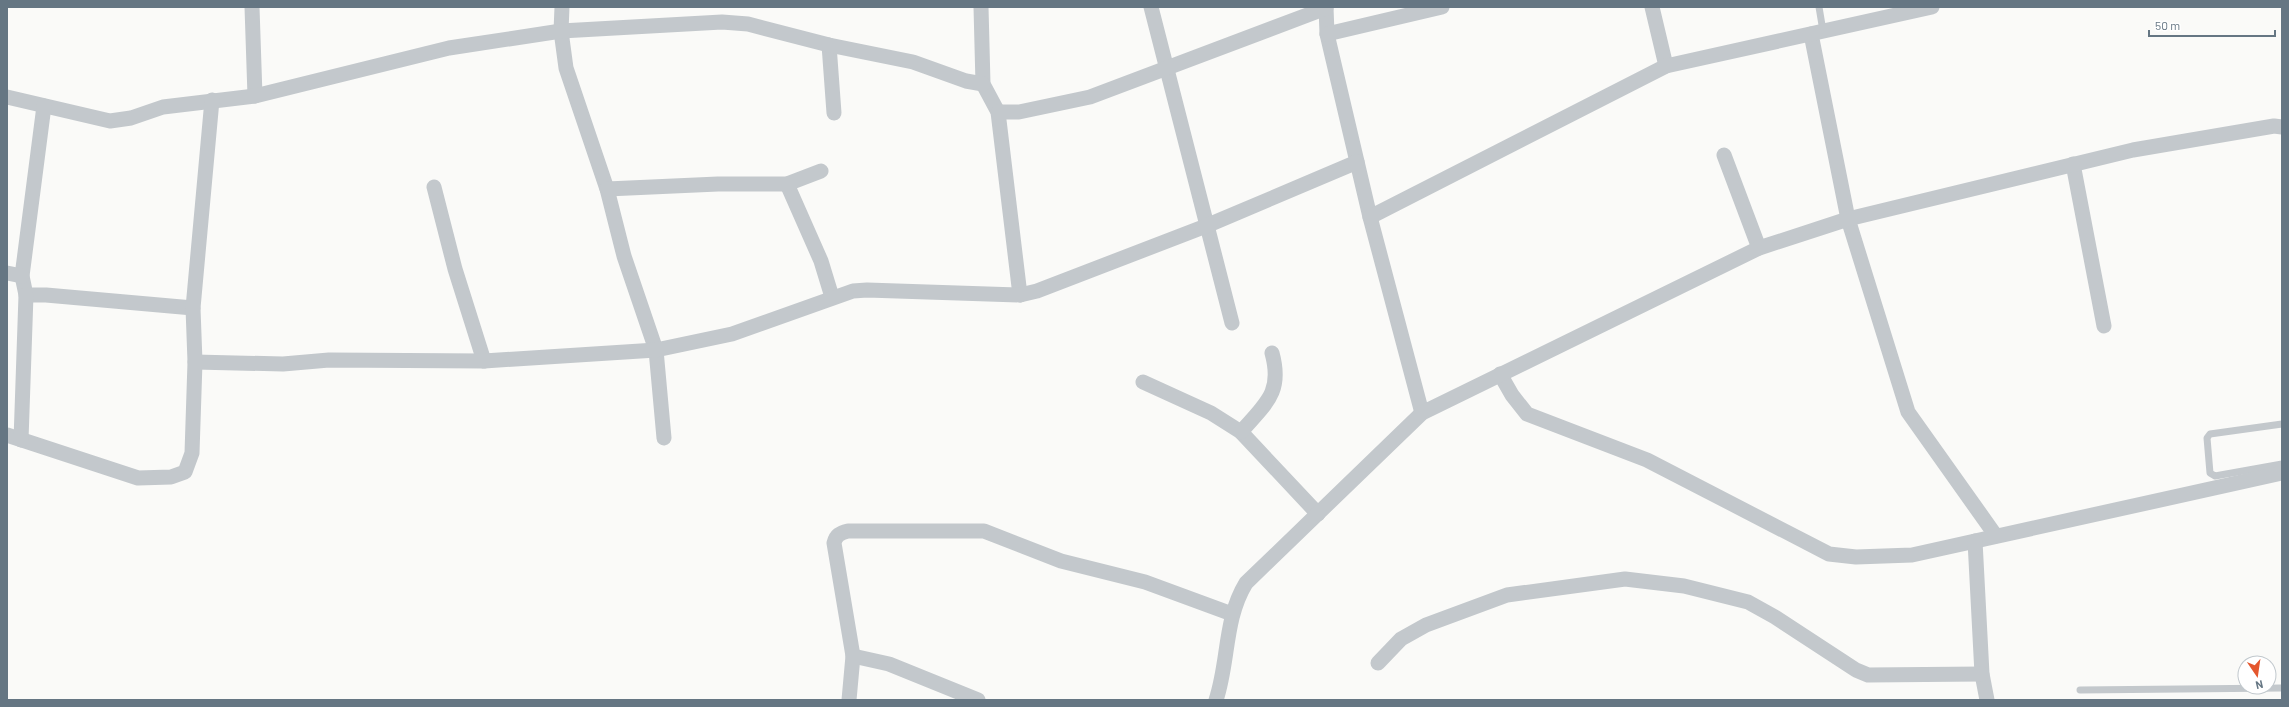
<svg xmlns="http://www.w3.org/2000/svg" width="2289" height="707" viewBox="0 0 2289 707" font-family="Barlow,sans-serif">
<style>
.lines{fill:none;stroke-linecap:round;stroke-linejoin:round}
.lane{stroke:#c3c8cc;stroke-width:7}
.street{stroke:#c3c8cc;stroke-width:15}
</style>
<rect width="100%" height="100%" fill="#fafaf8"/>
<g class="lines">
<!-- lane -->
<g class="lane">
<path d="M1819,7L1823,31"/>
<path d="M2282,424L2210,434L2207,438L2210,473L2215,476L2282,464"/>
<path d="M2080,690L2282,688"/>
</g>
<!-- street -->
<g class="street">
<path d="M252,7L255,96"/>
<path d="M562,7L561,31L566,68L607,189L624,256L656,350L664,438"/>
<path d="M981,7L983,84L998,112L1020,295"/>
<path d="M1151,7L1232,323"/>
<path d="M1326,7L1327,34L1370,217L1422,413"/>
<path d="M1652,7L1666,66"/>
<path d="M1327,34L1442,7"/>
<path d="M1811,34L1848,219L1908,412L1996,536"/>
<path d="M829,45L834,113"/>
<path d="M7,97L110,121L131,118L163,107L255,96L449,48L561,31L722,22L748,24L829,45L913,62L966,81L983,84"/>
<path d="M44,106L22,276L26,295H46L193,308"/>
<path d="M998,112H1019L1090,97L1326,8"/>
<path d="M1724,155L1759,248"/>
<path d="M2073,164L2104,326"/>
<path d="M787,184L821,261L832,297"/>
<path d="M434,187L455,269L484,361"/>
<path d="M607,189L718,184H787L821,171"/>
<path d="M1370,217L1666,66L1932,7"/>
<path d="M7,273L22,276"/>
<path d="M195,362L283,364L329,360L484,361L656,350L732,334L853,291L867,290L1020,295L1037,291L1206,226L1357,162"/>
<path d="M1500,374L1512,395L1527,414L1647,460L1829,554L1856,557L1912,555L2282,473"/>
<path d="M1143,382L1211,413L1241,432L1318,514"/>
<path d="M1241,432C1265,404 1283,393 1272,353"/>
<path d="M7,435L138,478L171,477L185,472L192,453L195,362L193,308L212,100"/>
<path d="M21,440L26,295"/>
<path d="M1975,541L1982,674L1987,700"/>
<path d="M853,656L889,664L978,700"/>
<path d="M1378,663L1401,639L1426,625L1507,595L1625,579L1684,586L1748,602L1775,617L1856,670L1868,675L1982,674"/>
<path d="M849,700L853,656L834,543C836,535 840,533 848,531H984L1061,561L1145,582L1232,614"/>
<path d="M1216,700C1229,661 1224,619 1246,583L1422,413L1759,248L1848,219L2133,150L2274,126L2282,127"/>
</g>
</g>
<!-- border -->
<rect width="2289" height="707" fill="none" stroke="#657683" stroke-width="16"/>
<!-- north arrow -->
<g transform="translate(2257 675) rotate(167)"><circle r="19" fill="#ffffff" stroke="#c1c8cd"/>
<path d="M0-3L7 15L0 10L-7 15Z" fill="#e4572e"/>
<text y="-6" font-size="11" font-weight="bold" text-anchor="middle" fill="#657683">N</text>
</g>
<!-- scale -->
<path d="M2149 30v6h126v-6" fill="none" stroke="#657683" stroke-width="2"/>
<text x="2155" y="30" font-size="12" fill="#657683" stroke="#ffffff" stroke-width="3" paint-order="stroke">50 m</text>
</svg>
